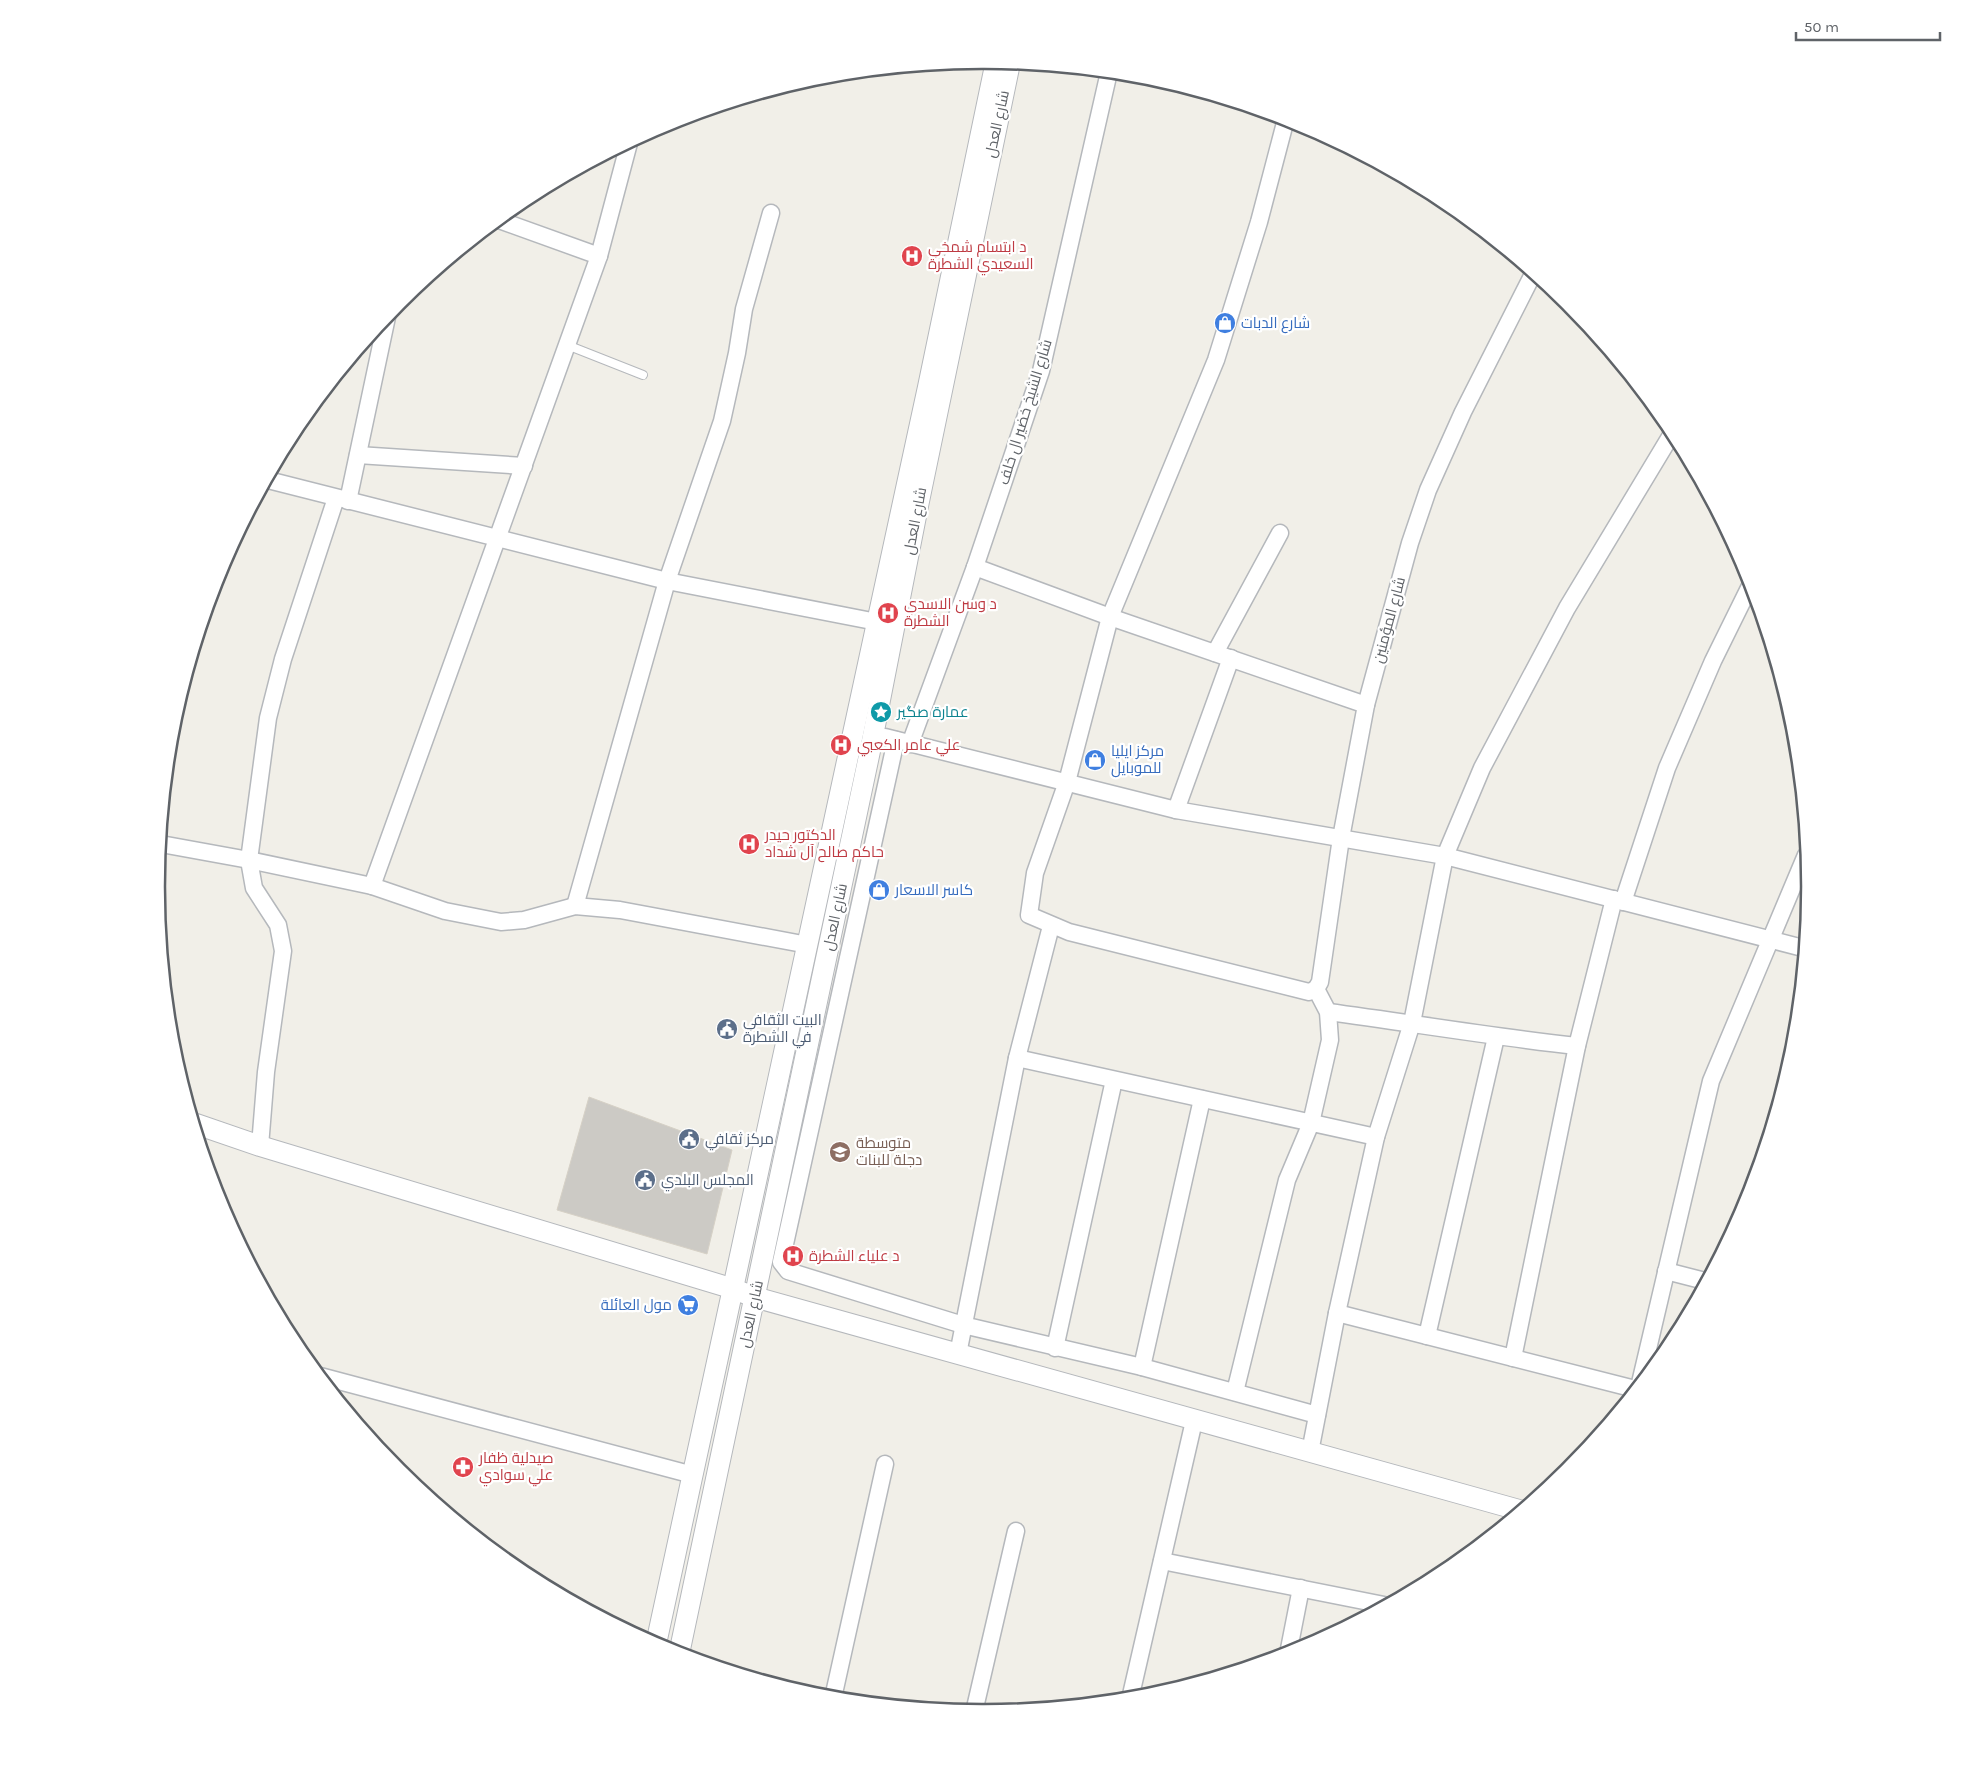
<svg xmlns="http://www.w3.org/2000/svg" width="1966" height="1773" viewBox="0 0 1966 1773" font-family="Karla,Cairo,sans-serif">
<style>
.building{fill:#cccac5;stroke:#d6d1c6}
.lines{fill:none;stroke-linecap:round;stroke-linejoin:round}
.service-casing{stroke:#b5b8bc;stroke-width:10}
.minor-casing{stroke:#b5b8bc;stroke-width:19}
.tertiary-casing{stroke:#b5b8bc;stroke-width:22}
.service{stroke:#fff;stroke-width:8}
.minor{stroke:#fff;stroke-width:16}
.tertiary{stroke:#fff;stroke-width:20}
.labels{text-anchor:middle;stroke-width:4.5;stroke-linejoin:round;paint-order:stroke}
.street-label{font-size:15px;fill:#5f6368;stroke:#fff}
.health-label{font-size:15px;fill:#be3a42;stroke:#fff;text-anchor:start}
.shop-label{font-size:15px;fill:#366cbe;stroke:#fff;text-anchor:start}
.culture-label{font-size:15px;fill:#0d838f;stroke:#fff;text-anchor:start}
.service-label{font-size:15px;fill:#4e5e75;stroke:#fff;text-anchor:start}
.education-label{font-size:15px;fill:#785e54;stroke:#fff;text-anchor:start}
.rim{fill:none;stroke:#5f6368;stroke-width:2.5}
</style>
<rect width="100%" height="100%" fill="#f1efe8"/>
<!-- building -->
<path class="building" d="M589,1097L732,1150L707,1254L557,1210Z"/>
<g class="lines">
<!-- service casing -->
<g class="service-casing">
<path id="service" d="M567,345L643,375"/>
</g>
<!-- minor casing -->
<g class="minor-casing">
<g id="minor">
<path d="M1286,119L1259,222L1216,360L1110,617L1067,782L1035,873L1029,915L1069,932L1309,992L1316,989"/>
<path d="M499,220L599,256"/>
<path d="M358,455L524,466"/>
<path d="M268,480L667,581L877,622"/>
<path d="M348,501L387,317"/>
<path d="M975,567L1110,617L1366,705"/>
<path d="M1215,653L1280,533"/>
<path d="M885,737L1176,810L1445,856L1803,948"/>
<path d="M896,740L781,1262L788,1271L963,1325L1142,1367L1317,1415"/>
<path d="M910,744L975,567L1041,371L1109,72"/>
<path d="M1176,810L1231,658"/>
<path d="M161,844L249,860L372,886L445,911L501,922L524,920L575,906L620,910L808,945"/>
<path d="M372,886L599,256L629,143"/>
<path d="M1623,902L1667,768L1713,661L1751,584"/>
<path d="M575,906L667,581L722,421L737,353L744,309L771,213"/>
<path d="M1316,989L1320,982L1341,838L1366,705L1410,543L1428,490L1463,412L1533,274"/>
<path d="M1328,1012C1411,1023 1494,1037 1577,1046"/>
<path d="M1017,1058L1376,1137"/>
<path d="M260,1146L266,1072L283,951L278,925L254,888L249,860L268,718L283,659L336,498"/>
<path d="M1666,1271L1705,1281"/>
<path d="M1337,1313L1635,1389"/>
<path d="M1427,1336L1496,1037"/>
<path d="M1055,1348L1114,1080"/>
<path d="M958,1354L1017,1058L1051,926"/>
<path d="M1513,1358L1577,1046L1614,899"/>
<path d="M1142,1367L1202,1099"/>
<path d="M320,1376L693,1475"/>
<path d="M1640,1383L1711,1081L1806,855"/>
<path d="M1235,1392L1287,1180L1311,1123L1330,1040L1328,1012L1316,989"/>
<path d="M1310,1452L1337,1313L1376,1137L1412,1023L1445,856L1482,768L1567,608L1673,432"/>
<path d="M1162,1561L1384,1605"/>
<path d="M1288,1654L1301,1588"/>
<path d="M833,1698L885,1464"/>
<path d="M1130,1699L1194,1421"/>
<path d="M974,1712L1016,1531"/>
</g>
</g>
<!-- tertiary casing -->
<g class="tertiary-casing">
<g id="tertiary">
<path d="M196,1124L260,1146L734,1289L754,1297L1519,1510"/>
<path d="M656,1644L928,387L996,61"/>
<path d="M679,1654L870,751L918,506L1010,63"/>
</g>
</g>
<!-- service -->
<use href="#service" class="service"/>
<!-- minor -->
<use href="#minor" class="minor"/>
<!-- tertiary -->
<use href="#tertiary" class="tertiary"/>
</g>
<!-- icons -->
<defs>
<g id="hospital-disc" transform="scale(1.125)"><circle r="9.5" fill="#e0444e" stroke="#fff"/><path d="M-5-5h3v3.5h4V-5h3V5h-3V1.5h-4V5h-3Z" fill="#fff"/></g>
<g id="shop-disc" transform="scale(1.125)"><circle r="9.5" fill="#3f7fe0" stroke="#fff"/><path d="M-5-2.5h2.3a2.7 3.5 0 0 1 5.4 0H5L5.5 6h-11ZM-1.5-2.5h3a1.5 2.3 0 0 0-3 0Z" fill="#fff"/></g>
<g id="sight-disc" transform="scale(1.125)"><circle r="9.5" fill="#0f9aa8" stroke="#fff"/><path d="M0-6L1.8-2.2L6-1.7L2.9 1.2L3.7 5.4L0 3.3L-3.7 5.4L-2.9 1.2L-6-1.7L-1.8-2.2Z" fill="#fff"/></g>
<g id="civic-disc" transform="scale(1.125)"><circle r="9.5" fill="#5c6f8a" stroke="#fff"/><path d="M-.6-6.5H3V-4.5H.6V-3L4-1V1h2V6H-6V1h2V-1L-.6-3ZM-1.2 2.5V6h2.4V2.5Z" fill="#fff"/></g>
<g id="school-disc" transform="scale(1.125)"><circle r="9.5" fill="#8d6e63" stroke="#fff"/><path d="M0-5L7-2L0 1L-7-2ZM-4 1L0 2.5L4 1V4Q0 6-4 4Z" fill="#fff"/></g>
<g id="supermarket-disc" transform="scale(1.125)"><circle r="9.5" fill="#3f7fe0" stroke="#fff"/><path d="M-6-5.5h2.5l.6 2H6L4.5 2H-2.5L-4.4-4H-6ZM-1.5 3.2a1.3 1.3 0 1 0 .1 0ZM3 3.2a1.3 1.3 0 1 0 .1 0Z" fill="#fff"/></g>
<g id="pharmacy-disc" transform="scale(1.125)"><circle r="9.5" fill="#e0444e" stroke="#fff"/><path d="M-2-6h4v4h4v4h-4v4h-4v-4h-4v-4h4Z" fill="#fff"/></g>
</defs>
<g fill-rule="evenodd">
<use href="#hospital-disc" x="912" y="256"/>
<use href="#shop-disc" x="1225" y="323"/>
<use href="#hospital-disc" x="888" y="613"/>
<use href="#sight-disc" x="881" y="712"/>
<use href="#hospital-disc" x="841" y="745"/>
<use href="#shop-disc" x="1095" y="760"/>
<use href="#hospital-disc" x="749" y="844"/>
<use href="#shop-disc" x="879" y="890"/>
<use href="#civic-disc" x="727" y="1029"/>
<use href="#civic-disc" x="689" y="1139"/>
<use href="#school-disc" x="840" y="1152"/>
<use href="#civic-disc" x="645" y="1180"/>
<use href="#hospital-disc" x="793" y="1256"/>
<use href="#supermarket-disc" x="688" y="1305"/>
<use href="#pharmacy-disc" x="463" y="1467"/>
</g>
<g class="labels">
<!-- street labels -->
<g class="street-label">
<text transform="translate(997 124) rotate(-78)" y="5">شارع العدل</text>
<text transform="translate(1025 412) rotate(-73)" y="5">شارع الشيخ خضير ال خلف</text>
<text transform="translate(915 521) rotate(-79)" y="5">شارع العدل</text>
<text transform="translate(1389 620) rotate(-75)" y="5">شارع المؤمنين</text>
<text transform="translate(835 917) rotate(-78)" y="5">شارع العدل</text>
<text transform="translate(751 1314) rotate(-78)" y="5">شارع العدل</text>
</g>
<!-- health labels -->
<g class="health-label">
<text x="928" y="252">د ابتسام شمخي<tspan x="928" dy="17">السعيدي الشطرة</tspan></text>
<text x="904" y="609">د وسن الاسدي<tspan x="904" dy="17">الشطرة</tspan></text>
<text x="857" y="750">علي عامر الكعبي</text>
<text x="765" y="840">الدكتور حيدر<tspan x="765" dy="17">حاكم صالح آل شداد</tspan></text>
<text x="809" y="1261">د علياء الشطرة</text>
<text x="479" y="1463">صيدلية ظفار<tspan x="479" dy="17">علي سوادي</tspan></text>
</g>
<!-- shop labels -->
<g class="shop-label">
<text x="1241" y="328">شارع الدبات</text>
<text x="1111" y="756">مركز ايليا<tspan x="1111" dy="17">للموبايل</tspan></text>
<text x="895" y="895">كاسر الاسعار</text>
<text x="672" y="1310" text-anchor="end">مول العائلة</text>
</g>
<!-- culture labels -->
<g class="culture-label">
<text x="897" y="717">عمارة صگير</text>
</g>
<!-- service labels -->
<g class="service-label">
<text x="743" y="1025">البيت الثقافي<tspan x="743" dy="17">في الشطرة</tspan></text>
<text x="705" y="1144">مركز ثقافي</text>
<text x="661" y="1185">المجلس البلدي</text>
</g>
<!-- education labels -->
<g class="education-label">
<text x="856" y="1148">متوسطة<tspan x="856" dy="17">دجلة للبنات</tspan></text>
</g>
</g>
<!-- crop -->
<path d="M0 0H1966V1773H0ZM982 69H984A817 817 0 0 1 1801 886V887A817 817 0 0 1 984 1704H982A817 817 0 0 1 165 887V886A817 817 0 0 1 982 69Z" fill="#fff" fill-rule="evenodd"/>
<path class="rim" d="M982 69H984A817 817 0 0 1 1801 886V887A817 817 0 0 1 984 1704H982A817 817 0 0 1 165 887V886A817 817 0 0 1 982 69Z"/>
<!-- scale -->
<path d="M1796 32v8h144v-8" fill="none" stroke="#5f6368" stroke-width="2.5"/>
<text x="1804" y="32" font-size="15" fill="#5f6368" stroke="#ffffff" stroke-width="4" paint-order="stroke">50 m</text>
</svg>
